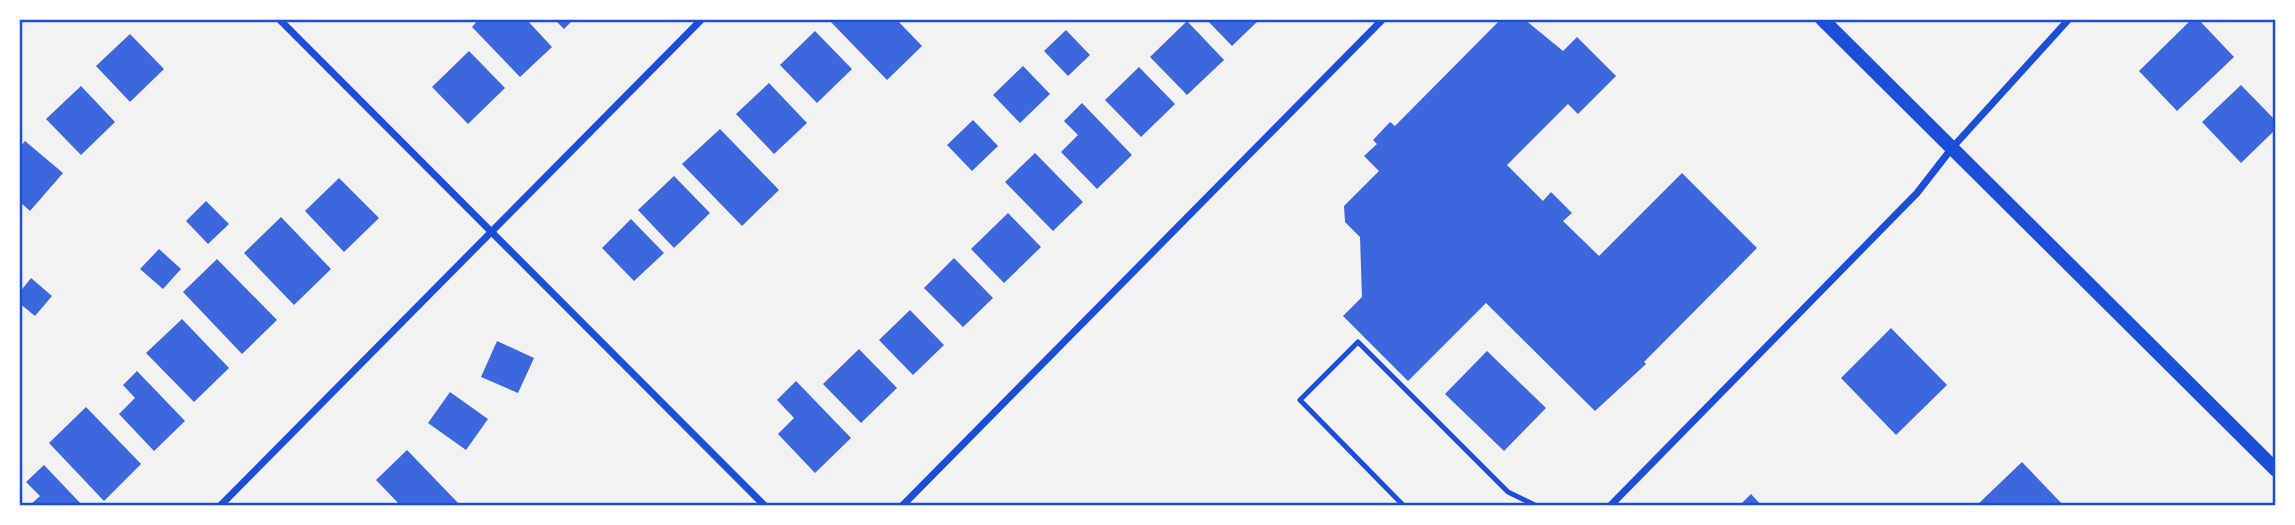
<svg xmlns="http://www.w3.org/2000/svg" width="2295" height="525" viewBox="0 0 2295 525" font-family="'Space Grotesk',sans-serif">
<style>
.building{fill:#3d67dc}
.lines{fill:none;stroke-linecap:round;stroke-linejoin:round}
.service{stroke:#1d4ed8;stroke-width:5}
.minor{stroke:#1d4ed8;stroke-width:7}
.secondary{stroke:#1d4ed8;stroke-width:14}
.neatline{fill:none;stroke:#1d4ed8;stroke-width:2.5}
</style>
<rect width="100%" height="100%" fill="#f2f2f2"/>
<!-- building -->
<g class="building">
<path d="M479,19H526L552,47L520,77L472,27Z"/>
<path d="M554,19H574L564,29Z"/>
<path d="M828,19H896L922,46L887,80Z"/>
<path d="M1206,19H1260L1232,46Z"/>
<path d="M1501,19H1524L1563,51L1577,37L1616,76L1578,114L1568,104L1507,165L1543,201L1551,192L1572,213L1563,221L1599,256L1682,173L1757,248L1644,362L1646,364L1595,411L1486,303L1408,381L1343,316L1362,297L1360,237L1345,222L1344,206L1379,171L1364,156L1377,144L1373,140L1390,122L1395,126Z"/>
<path d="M2192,19H2198L2234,57L2177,111L2139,71Z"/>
<path d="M1187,21L1224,60L1187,95L1150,57Z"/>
<path d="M1066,30L1090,55L1068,76L1044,51Z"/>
<path d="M815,31L852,69L817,103L780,65Z"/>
<path d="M130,34L164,69L130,102L96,66Z"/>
<path d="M469,51L505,88L468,124L432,87Z"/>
<path d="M1023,66L1050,94L1020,123L993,95Z"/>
<path d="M1139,67L1175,104L1141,137L1105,100Z"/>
<path d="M769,83L807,123L774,154L736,114Z"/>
<path d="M2241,85L2276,121V129L2241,163L2202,122Z"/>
<path d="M81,86L115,122L81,155L46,119Z"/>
<path d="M1082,103L1132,155L1097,189L1061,152L1078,135L1064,121Z"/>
<path d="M973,120L998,146L972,171L947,145Z"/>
<path d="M720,129L779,190L742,226L682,164Z"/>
<path d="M25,141L63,173L30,211L19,201V148Z"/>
<path d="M1035,153L1083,202L1053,231L1005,182Z"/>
<path d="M674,176L710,213L674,248L638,210Z"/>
<path d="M339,178L379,218L344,252L305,211Z"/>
<path d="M206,201L229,224L208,244L186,221Z"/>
<path d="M1008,213L1041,247L1004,283L971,249Z"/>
<path d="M281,217L331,269L294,305L244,253Z"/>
<path d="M631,219L664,253L634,281L602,248Z"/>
<path d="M159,249L181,269L163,289L140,269Z"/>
<path d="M954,258L993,298L963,327L924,288Z"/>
<path d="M217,259L277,320L242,354L183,292Z"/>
<path d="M31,278L52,296L35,316L19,303V293Z"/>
<path d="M910,310L944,345L913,375L879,340Z"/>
<path d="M182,319L229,368L194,402L146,353Z"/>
<path d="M1891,328L1947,385L1896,435L1841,378Z"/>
<path d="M497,341L534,358L518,393L481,377Z"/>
<path d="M859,349L897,388L861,423L823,384Z"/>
<path d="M1487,351L1546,408L1504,451L1445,394Z"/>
<path d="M137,371L185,421L154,451L119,414L135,398L123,385Z"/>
<path d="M796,381L851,438L815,473L778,434L794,418L777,400Z"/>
<path d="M450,392L488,419L466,450L428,423Z"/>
<path d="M86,407L141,464L104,501L49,443Z"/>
<path d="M407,450L461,506H401L376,480Z"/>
<path d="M2022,462L2064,506H1976Z"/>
<path d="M44,465L83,506H29L40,496L26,482Z"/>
<path d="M1751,494L1762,506H1739Z"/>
</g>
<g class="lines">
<!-- service -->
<path class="service" d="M1404,506L1300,400L1358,342L1508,492L1537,506"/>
<!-- minor -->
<g class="minor">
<path d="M279,19L765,506"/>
<path d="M220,506L702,19"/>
<path d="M902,506L1383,19"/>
<path d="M1610,506L1917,193L1952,148L2069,19"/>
</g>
<!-- secondary -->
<path class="secondary" d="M1822,19L2276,470"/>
</g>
<!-- border -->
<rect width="2295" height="525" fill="none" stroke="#ffffff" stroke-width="42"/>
<rect x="21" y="21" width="2253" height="483" class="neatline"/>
</svg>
